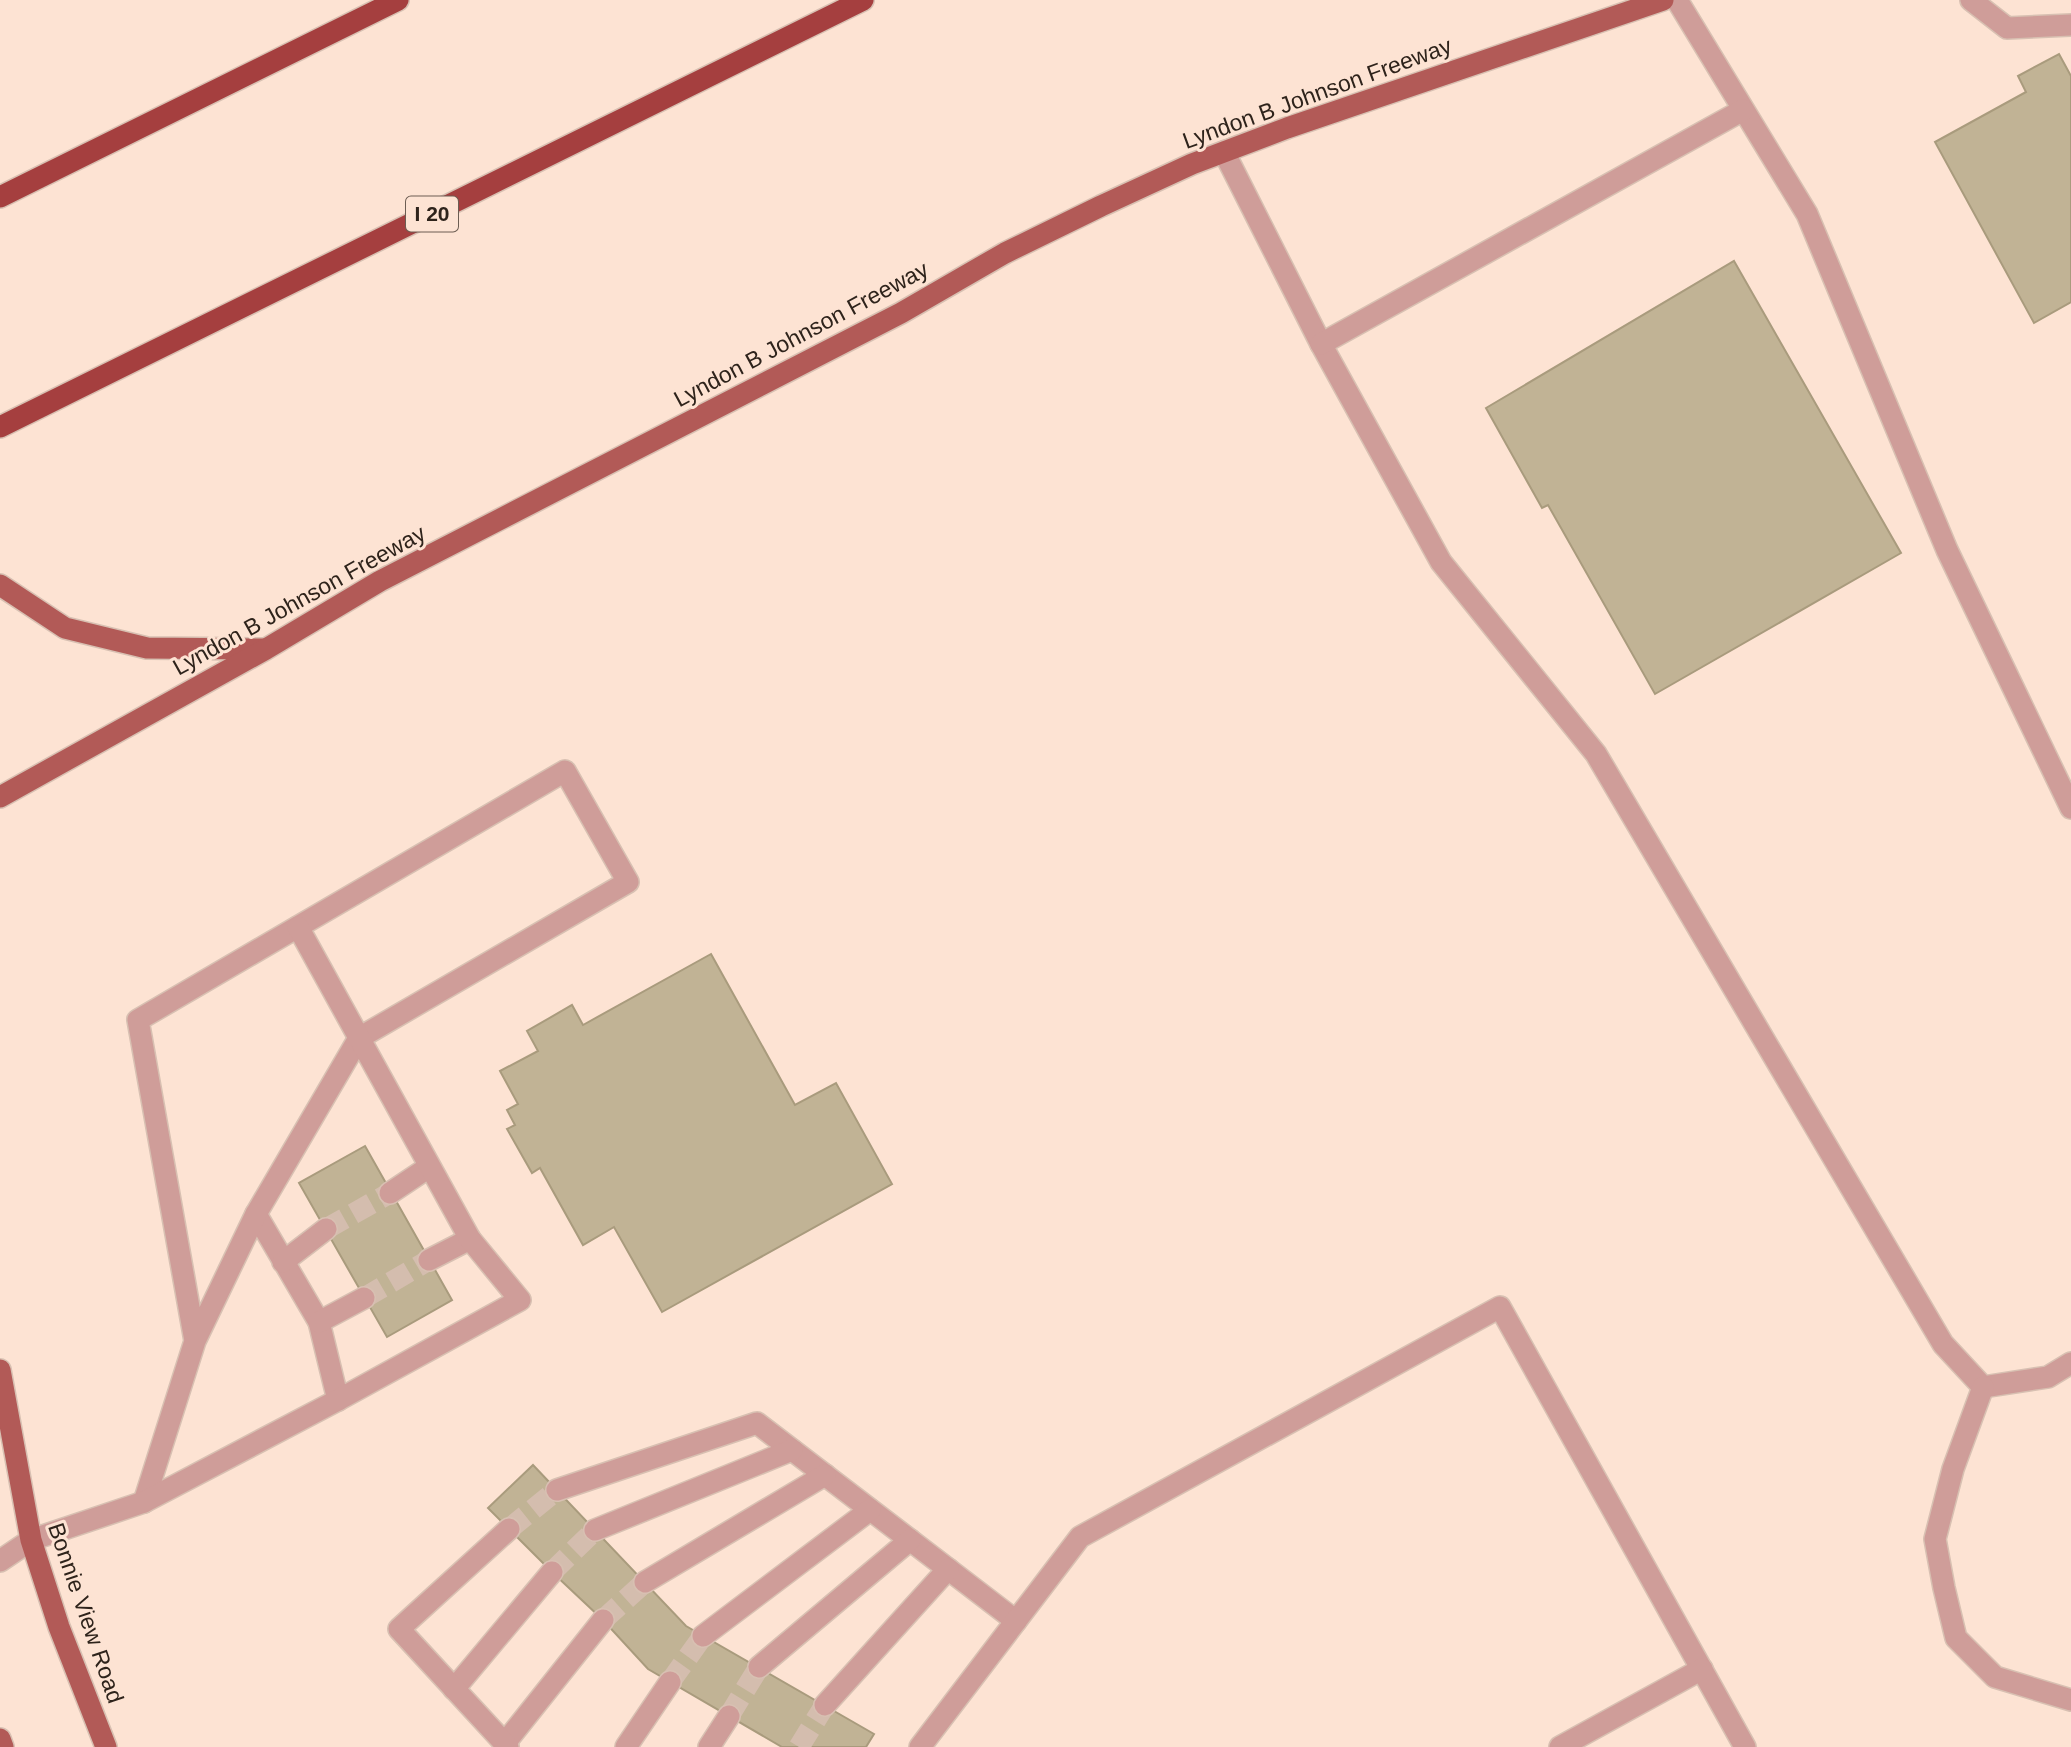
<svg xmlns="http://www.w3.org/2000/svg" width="2071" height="1747" viewBox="0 0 2071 1747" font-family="Helvetica,sans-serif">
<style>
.building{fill:#c1b395;stroke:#a99b7d;stroke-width:2}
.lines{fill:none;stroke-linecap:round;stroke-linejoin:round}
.minor-tunnel{stroke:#d4bdae;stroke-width:21;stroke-dasharray:21 10;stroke-linecap:butt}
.minor-casing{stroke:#d8c0b2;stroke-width:24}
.major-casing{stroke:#d8c0b2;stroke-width:24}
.highway-casing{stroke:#d8c0b2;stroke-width:24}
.minor{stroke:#cf9d99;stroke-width:21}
.major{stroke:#b25a57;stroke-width:21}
.highway{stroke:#a53f3f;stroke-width:21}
.labels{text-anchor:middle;stroke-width:6;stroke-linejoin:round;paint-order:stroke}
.shield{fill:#fde3d3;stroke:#6c5d52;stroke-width:2}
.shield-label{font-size:21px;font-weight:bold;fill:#2e231b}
.street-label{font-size:23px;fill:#2e231b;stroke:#fde3d3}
</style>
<rect width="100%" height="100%" fill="#fde3d3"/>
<!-- building -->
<g class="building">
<path d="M2059,54L2071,76V302L2034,323L1935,142L2026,92L2018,76Z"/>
<path d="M1734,261L1901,553L1655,694L1548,505L1542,508L1486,408Z"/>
<path d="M711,954L795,1105L836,1083L892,1184L662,1312L614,1227L583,1245L540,1168L532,1173L507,1129L515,1125L507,1110L518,1104L500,1071L538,1051L527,1031L572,1005L583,1025Z"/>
<path d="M365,1146L452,1300L387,1337L299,1183Z"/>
<path d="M533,1465L686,1626L874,1734L866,1747H782L648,1669L603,1620L552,1572L488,1508Z"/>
</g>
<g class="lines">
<!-- minor-tunnel -->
<g class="minor-tunnel">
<path d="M326,1229L390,1193"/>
<path d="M364,1298L429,1260"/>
<path d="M509,1529L557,1490"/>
<path d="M552,1572L595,1530"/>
<path d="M603,1620L645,1582"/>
<path d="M670,1682L703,1636"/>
<path d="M729,1716L759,1667"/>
<path d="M799,1747L825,1705"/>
</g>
<!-- minor casing -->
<g class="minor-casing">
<g id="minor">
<path d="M1677,0L1807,214L1947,550L2071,808"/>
<path d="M1971,0L2007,28L2071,25"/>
<path d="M1224,152L1321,344L1441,562L1596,754L1943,1344L1983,1387L2048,1377L2071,1363"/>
<path d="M1321,344L1743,110"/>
<path d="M390,1193L429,1167"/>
<path d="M256,1214L319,1322L338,1400"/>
<path d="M429,1260L470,1239"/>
<path d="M283,1262L326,1229"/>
<path d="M319,1322L364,1298"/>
<path d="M1983,1387L1953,1469L1935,1539L1944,1588L1956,1638L1995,1677L2071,1700"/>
<path d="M557,1490L757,1423L1016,1621"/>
<path d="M144,1502L195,1341L256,1214L359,1038L628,882L565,771L138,1020L195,1341"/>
<path d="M595,1530L792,1450"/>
<path d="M0,1561L31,1540L144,1502L338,1400L520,1300L470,1239L298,927"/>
<path d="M645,1582L825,1475"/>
<path d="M703,1636L870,1510"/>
<path d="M759,1667L910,1540"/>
<path d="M454,1689L552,1572"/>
<path d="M825,1705L948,1569"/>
<path d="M505,1743L603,1620"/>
<path d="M508,1747L399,1629L509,1529"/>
<path d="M626,1747L670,1682"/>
<path d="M709,1747L729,1716"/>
<path d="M920,1747L1080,1537L1500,1307L1745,1747"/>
<path d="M1560,1747L1702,1669"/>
</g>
</g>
<!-- major casing -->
<g class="major-casing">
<g id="major">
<path d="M0,585L65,628L147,648L264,649"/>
<path d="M0,797L266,649L380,581L901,313L1005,253L1101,206L1192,164L1287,128L1663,0"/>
<path d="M0,1370L31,1540L59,1627L106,1747"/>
<path d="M0,1739L3,1747"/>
</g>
</g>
<!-- highway casing -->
<g class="highway-casing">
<g id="highway">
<path d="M0,197L398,0"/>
<path d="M0,427L863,0"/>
</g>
</g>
<!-- minor -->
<use href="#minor" class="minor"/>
<!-- major -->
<use href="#major" class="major"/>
<!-- highway -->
<use href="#highway" class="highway"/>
</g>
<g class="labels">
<!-- shield labels -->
<rect class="shield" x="406" y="196.5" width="52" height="35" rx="5"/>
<g class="shield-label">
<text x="432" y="221">I 20</text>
</g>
<!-- street labels -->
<g class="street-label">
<text transform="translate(1317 93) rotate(-20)" y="8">Lyndon B Johnson Freeway</text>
<text transform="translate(801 334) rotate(-28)" y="8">Lyndon B Johnson Freeway</text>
<text transform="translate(299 600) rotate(-29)" y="8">Lyndon B Johnson Freeway</text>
<text transform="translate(86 1613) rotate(71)" y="8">Bonnie View Road</text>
</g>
</g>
</svg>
